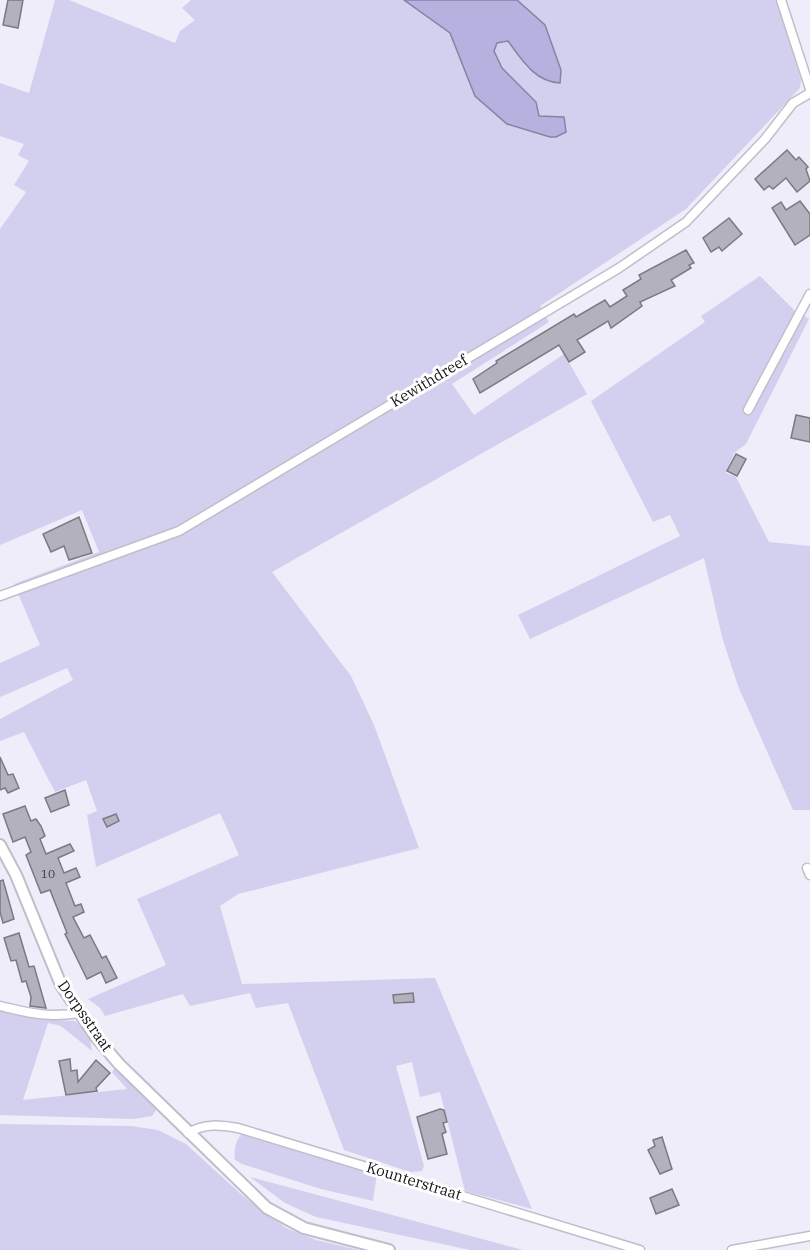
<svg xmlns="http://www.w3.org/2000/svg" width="810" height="1250" viewBox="0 0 810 1250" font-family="'IBM Plex Serif',serif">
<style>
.green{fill:#d2d0ee}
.water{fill:#b6b2e0;stroke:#8683a4;stroke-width:1.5}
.building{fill:#b2b1bd;stroke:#7a7984;stroke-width:1.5}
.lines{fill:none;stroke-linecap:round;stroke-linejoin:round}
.minor-casing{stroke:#bfbeca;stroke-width:11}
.tertiary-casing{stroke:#bfbeca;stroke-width:14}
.minor{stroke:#fff;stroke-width:8}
.tertiary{stroke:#fff;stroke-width:10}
.labels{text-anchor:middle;stroke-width:6;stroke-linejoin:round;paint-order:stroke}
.number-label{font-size:12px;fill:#3c3c42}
.street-label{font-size:15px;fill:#151519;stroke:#fff}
</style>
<rect width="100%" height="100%" fill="#eeedf9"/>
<!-- green -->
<g class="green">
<path d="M55,0H69L175,43L180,31L195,20L182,8L191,0H405L450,33L475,96L507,124L543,118L539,117L536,102L502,68L494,51L497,43L508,42L528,69L561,70L545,25L517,0H777L801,80L800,88L686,209L540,306L549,322L452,384L474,415L564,354L587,394L272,572L351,676L374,725L419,848L238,894L220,906L242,984L435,978L532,1209L465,1191L440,1092L420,1097L412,1062L396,1066L424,1166L422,1171L410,1172L344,1150L288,1003L256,1008L250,993L190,1006L183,994L105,1016L100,1008L88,999L166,965L137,899L239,855L220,813L96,867L87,815L97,811L86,780L55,792L24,732L0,741V719L73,680L67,668L0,697V663L40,645L14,584L99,552L82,510L0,545V229L26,192L14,185L29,161L18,155L24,144L0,136V83L29,93Z"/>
<path d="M760,276L796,312L779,347L787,350L803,315L809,319L746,444L734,453L726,473L736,477L769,542L810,546V810H793L738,686L722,637L704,558L530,639L518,615L680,536L670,515L653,522L591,401L705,322L701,316Z"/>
<path d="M0,1009L39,1019L75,1021C86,1027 91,1039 92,1051L61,1026L48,1023L23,1100L127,1089L112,1072L116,1067L156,1110L152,1116L134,1119L0,1115Z"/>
<path d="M0,1124L131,1126L158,1130L186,1144L243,1196L286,1228L316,1240L359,1250H0Z"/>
<path d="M244,1131L377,1173L373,1201L321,1189L242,1164L235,1160C233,1150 236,1139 244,1131Z"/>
<path d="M250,1177L523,1250H470L316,1217L285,1203Z"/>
</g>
<!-- water -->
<path class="water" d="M404,0H517L545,25L561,70L560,83C535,82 522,60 508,41L497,43L494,51L502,68L536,102L539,116L564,117L566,132L556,137H550L507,124L475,96L450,33Z"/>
<!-- building -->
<g class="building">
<path d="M8,0H23L18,28L3,25Z"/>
<path d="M787,150L796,160L799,157L808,167L806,169L810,181L797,192L786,178L773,189L769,186L764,190L755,179Z"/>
<path d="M800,201L810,214V235L795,245L772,208L781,202L786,210Z"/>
<path d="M729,218L742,234L722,251L719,247L711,252L703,238Z"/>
<path d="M686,250L694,263L689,265L691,268L671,280L675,286L640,302L642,306L611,328L608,321L577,340L585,352L569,362L559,345L480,393L473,379L497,363L496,361L574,314L576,317L605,300L610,307L627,296L623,290L641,279L639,275Z"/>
<path d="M796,415L810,418V442L791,438Z"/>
<path d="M736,454L746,459L737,476L727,471Z"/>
<path d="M79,517L92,553L69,560L64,546L51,552L43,534Z"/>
<path d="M0,757L8,775L13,774L19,788L8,793L5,788L0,790Z"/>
<path d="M65,790L69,805L51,812L45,798Z"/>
<path d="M25,806L31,821L36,819L41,826L45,836L40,839L46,854L70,844L74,851L58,858L64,873L76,868L80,877L66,883L75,906L81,904L84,912L73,917L84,938L90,935L102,958L106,956L117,978L106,983L101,972L87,979L65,934L67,933L50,890L41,893L37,883L26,855L31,852L25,837L13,842L3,814Z"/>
<path d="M116,814L119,821L107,827L103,819Z"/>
<path d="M3,880L14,919L3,923L0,912V881Z"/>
<path d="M19,933L29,967L34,966L46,1008L30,1006L31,997L26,981L22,982L16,960L11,961L4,938Z"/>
<path d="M413,993L414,1002L394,1003L393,995Z"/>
<path d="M70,1059L71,1071L77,1070L78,1082L96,1060L110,1073L96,1088L97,1091L66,1095L59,1061Z"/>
<path d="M440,1109L444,1110L447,1122L443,1123L446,1132L442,1134L447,1154L428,1159L417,1117Z"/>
<path d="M662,1137L672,1169L660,1174L648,1150L655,1146L653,1140Z"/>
<path d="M672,1189L679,1205L656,1214L650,1198Z"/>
</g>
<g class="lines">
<!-- minor casing -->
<g class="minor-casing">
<g id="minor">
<path d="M781,0L810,89"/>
<path d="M748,410L810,294"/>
<path d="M0,596L179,531L619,268L686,222L765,139L793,103L810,93"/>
<path d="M807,868L810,875"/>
<path d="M0,1006C30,1013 47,1018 79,1013"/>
<path d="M188,1133C205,1123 220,1125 238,1128L640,1250"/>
<path d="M732,1250L810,1236"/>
</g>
</g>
<!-- tertiary casing -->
<g class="tertiary-casing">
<path id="tertiary" d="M0,845L16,875L61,985L96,1037L119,1064L267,1208L304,1228L389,1250"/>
</g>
<!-- minor -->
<use href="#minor" class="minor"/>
<!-- tertiary -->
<use href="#tertiary" class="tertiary"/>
</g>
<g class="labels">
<!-- number labels -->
<g class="number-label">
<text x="48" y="878">10</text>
</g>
<!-- street labels -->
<g class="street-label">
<text transform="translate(429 381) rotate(-31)" y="5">Kewithdreef</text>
<text transform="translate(85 1016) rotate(55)" y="5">Dorpsstraat</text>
<text transform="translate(414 1181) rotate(17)" y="5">Kounterstraat</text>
</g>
</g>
</svg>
